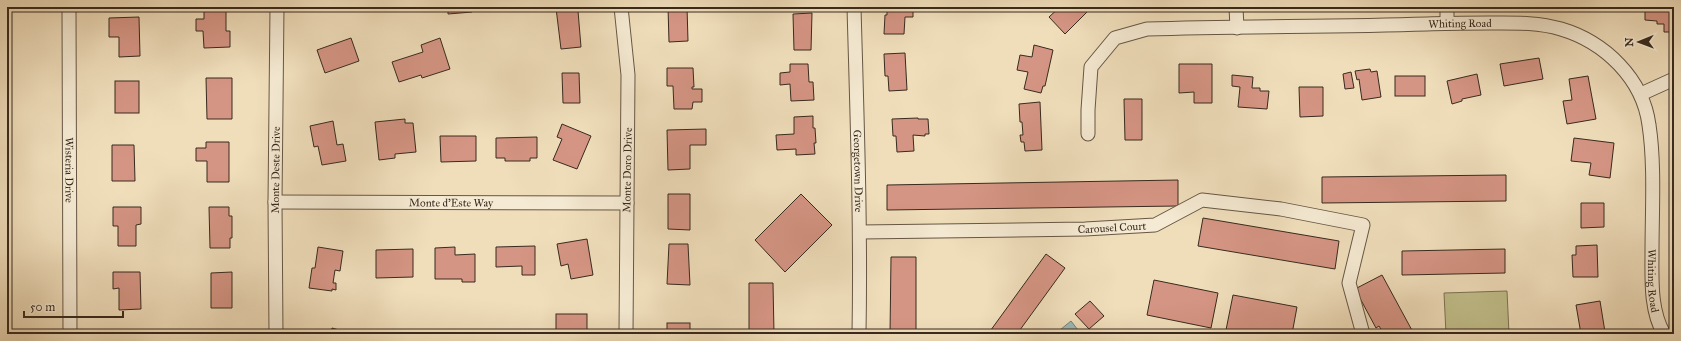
<svg xmlns="http://www.w3.org/2000/svg" width="1681" height="341" viewBox="0 0 1681 341" font-family="'IM FELL Great Primer',serif">
<style>
.green{fill:#c1bf8b;stroke:#7c7454}
.water{fill:#9cbbb8;stroke:#74817a}
.building{fill:#d59584;stroke:#382a1e}
.lines{fill:none;stroke-linecap:round;stroke-linejoin:round}
.minor-casing{stroke:#665745;stroke-width:15}
.minor{stroke:#f5ead3;stroke-width:13}
.labels{text-anchor:middle;stroke-width:3;stroke-linejoin:round;paint-order:stroke}
.street-label{font-size:11px;fill:#382a1e;stroke:#f5ead3}
</style>
<rect width="100%" height="100%" fill="#f0debb"/>
<filter id="stains"><feTurbulence type="fractalNoise" baseFrequency=".005" numOctaves="4"/><feColorMatrix values="0 0 0 0 .2 0 0 0 0 .09 0 0 0 0 .02 0 0 0 .5 -.17"/></filter>
<radialGradient id="worn" r=".72"><stop offset=".6" stop-color="#630" stop-opacity="0"/><stop offset="1" stop-color="#630" stop-opacity=".3"/></radialGradient>
<!-- green -->
<path class="green" d="M1507,291L1509,334H1446L1444,293Z"/>
<!-- water -->
<path class="water" d="M1071,321L1078,330L1074,334H1055Z"/>
<!-- building -->
<g class="building">
<path d="M448,7H472V12L448,14Z"/>
<path d="M576,7L577,12L578,11L581,47L561,49L556,8Z"/>
<path d="M668,7H687L688,41L669,42Z"/>
<path d="M887,7H913V17H905L904,34H884L885,15H887Z"/>
<path d="M1060,7H1086L1089,10L1065,34L1049,17Z"/>
<path d="M1645,7H1674V32H1664V24H1657V21L1645,20Z"/>
<path d="M204,11H226V31H230V47L204,48L203,31H196V19H204Z"/>
<path d="M812,13L811,50H794L793,14Z"/>
<path d="M139,17L140,56L119,57V37H109V18Z"/>
<path d="M351,38L359,61L325,73L317,50Z"/>
<path d="M440,38L450,69L422,78L421,75L399,82L392,62L423,52L421,45Z"/>
<path d="M1034,45L1053,50L1045,86H1043L1041,93L1024,89L1028,72L1017,70L1020,55L1032,57Z"/>
<path d="M905,53L907,90L889,91L888,76H885L884,54Z"/>
<path d="M1539,58L1543,79L1504,86L1500,64Z"/>
<path d="M790,64H808L809,82H813L814,100L791,101L790,84L780,85V73L790,72Z"/>
<path d="M1179,64H1212V103H1194V92L1179,93Z"/>
<path d="M667,68H693L694,87H692V89H702V102H693L692,109H674L673,86H667Z"/>
<path d="M1370,69L1371,72L1377,71L1381,97L1362,100L1359,79L1357,80L1355,71Z"/>
<path d="M1351,72L1354,88L1345,89L1343,74Z"/>
<path d="M562,73H579L580,103H563Z"/>
<path d="M1477,74L1481,95L1462,99V101L1452,104L1447,81Z"/>
<path d="M1232,75L1253,77L1252,88H1260V91H1269L1267,109L1238,107L1240,87L1232,86Z"/>
<rect x="1395" y="76" width="30" height="20"/>
<path d="M1588,76L1596,119L1567,124L1563,101L1572,100L1569,79Z"/>
<path d="M206,78H232V119H207Z"/>
<rect x="115" y="81" width="24" height="32"/>
<path d="M1299,87H1323V116L1300,117Z"/>
<path d="M1124,99H1142V140H1125Z"/>
<path d="M1040,102L1042,150L1025,151L1024,142H1021L1020,135H1023L1022,122H1020L1019,104Z"/>
<path d="M813,116V128H815L816,143H814L815,154L796,155V149L777,150L776,135L794,134V117Z"/>
<path d="M918,118V119H928L929,134H925V136L913,135L914,151L897,152L896,136H893L892,119Z"/>
<path d="M405,119V123H413L416,152L395,154V158L379,160L375,122Z"/>
<path d="M333,121L337,145L343,144L346,161L322,165L318,146L314,147L310,126Z"/>
<path d="M562,124L591,136L577,169L553,160L562,139L557,137Z"/>
<path d="M706,129V145H690V169L668,170L667,130Z"/>
<path d="M440,136H476V161L441,162Z"/>
<path d="M537,137V158H530V161H505V158H496V138Z"/>
<path d="M1574,138L1614,143L1610,178L1589,175L1591,163L1571,161Z"/>
<path d="M206,142H229V182H207V161H196V148H206Z"/>
<path d="M112,145H134L135,181H112Z"/>
<path d="M1506,175V201L1322,203V177Z"/>
<path d="M1178,180V206L887,210V185Z"/>
<path d="M668,194H690V230L668,229Z"/>
<path d="M801,194L832,225L785,272L755,240Z"/>
<path d="M1581,203H1604V227L1581,228Z"/>
<path d="M113,207H141V224L136,225V246H118V226H113Z"/>
<path d="M209,207H229V216H232V238H230V248H210Z"/>
<path d="M1203,218L1339,241L1335,269L1198,246Z"/>
<path d="M587,239L593,275L571,279L568,264L561,266L557,244Z"/>
<path d="M669,244H688L690,285L667,284Z"/>
<path d="M1597,245L1598,277H1573L1572,255H1576V246Z"/>
<path d="M535,246V275H522V266L496,267V247Z"/>
<path d="M318,247L343,251L340,271L335,270L333,283H336V290L332,289V291L309,288L312,268H315Z"/>
<path d="M455,247V255L475,254V282H462V279H435V248Z"/>
<path d="M413,249V277L376,278V250Z"/>
<path d="M1505,249V273L1402,275V251Z"/>
<path d="M1046,254L1065,268L1017,334H988Z"/>
<path d="M891,257H916V334H890Z"/>
<path d="M113,272H140L141,309L119,310V288L113,289Z"/>
<path d="M232,272V308H211V273Z"/>
<path d="M1382,275L1414,334H1384L1379,326L1376,328L1355,289Z"/>
<path d="M1154,280L1218,293L1211,328L1147,315Z"/>
<path d="M749,283H773L774,334H749Z"/>
<path d="M1233,295L1297,307L1292,334H1248L1226,330Z"/>
<path d="M1090,301L1104,316L1089,329L1075,314Z"/>
<path d="M1600,301L1605,332L1581,334L1576,305Z"/>
<rect x="556" y="314" width="31" height="19"/>
<rect x="667" y="323" width="23" height="11"/>
<path d="M332,328L346,332V334H330Z"/>
<rect x="206" y="332" width="25" height="2"/>
</g>
<g class="lines">
<!-- minor casing -->
<g class="minor-casing">
<g id="minor">
<path id="s1" d="M69,7L70,334"/>
<path d="M621,7L628,75L626,334"/>
<path id="s2" d="M854,7C857,116 861,225 859,334"/>
<path d="M1236,7L1237,28"/>
<path d="M1447,7V23"/>
<path d="M1641,94L1674,79"/>
<path id="s3" d="M1088,134V110L1091,67L1115,38L1147,29C1241,26 1334,27 1427,24C1448,23 1468,23 1489,23C1513,23 1537,22 1561,29C1605,42 1643,79 1649,125C1655,164 1652,212 1652,252C1652,279 1650,310 1664,334"/>
<path id="s4" d="M275,202L627,203"/>
<path id="s5" d="M860,232L1085,229L1155,225L1202,200L1281,209L1363,225L1349,283L1363,334"/>
<path id="s6" d="M276,334L275,202L277,7"/>
</g>
</g>
<!-- minor -->
<use href="#minor" class="minor"/>
</g>
<g class="labels">
<!-- street labels -->
<g class="street-label">
<text dy="4" stroke="none"><textPath href="#s3" startOffset="451">Whiting Road</textPath></text>
<text dy="4" stroke="none"><textPath href="#s6" startOffset="164">Monte Deste Drive</textPath></text>
<text transform="translate(627 170) rotate(-89)" y="4">Monte Doro Drive</text>
<text dy="4" stroke="none"><textPath href="#s1" startOffset="163">Wisteria Drive</textPath></text>
<text dy="4" stroke="none"><textPath href="#s2" startOffset="164">Georgetown Drive</textPath></text>
<text dy="4" stroke="none"><textPath href="#s4" startOffset="176">Monte d'Este Way</textPath></text>
<text dy="4" stroke="none"><textPath href="#s5" startOffset="252">Carousel Court</textPath></text>
<text dy="4" stroke="none"><textPath href="#s3" startOffset="846">Whiting Road</textPath></text>
</g>
</g>
<!-- margin -->
<rect width="1681" height="341" fill="none" stroke="#f0debb" stroke-width="24"/>
<rect x="8" y="8" width="1665" height="325" fill="none" stroke="#382a1e" stroke-width="2"/>
<rect x="12" y="12" width="1657" height="317" fill="none" stroke="#382a1e"/>
<!-- north arrow -->
<g transform="translate(1639 42) rotate(269)" stroke="#f5ead3" stroke-width="3" paint-order="stroke">
<path d="M0-3L7 15L0 10L-7 15Z" fill="#382a1e"/>
<text y="-6" font-size="11" font-weight="bold" text-anchor="middle" fill="#382a1e">N</text>
</g>
<!-- scale -->
<path d="M24 311v6h99v-6" fill="none" stroke="#382a1e" stroke-width="2"/>
<text x="30" y="311" font-size="12" fill="#382a1e" stroke="#f5ead3" stroke-width="3" paint-order="stroke">50 m</text>
<rect width="100%" height="100%" filter="url(#stains)"/>
<rect width="100%" height="100%" fill="url(#worn)"/>
</svg>
